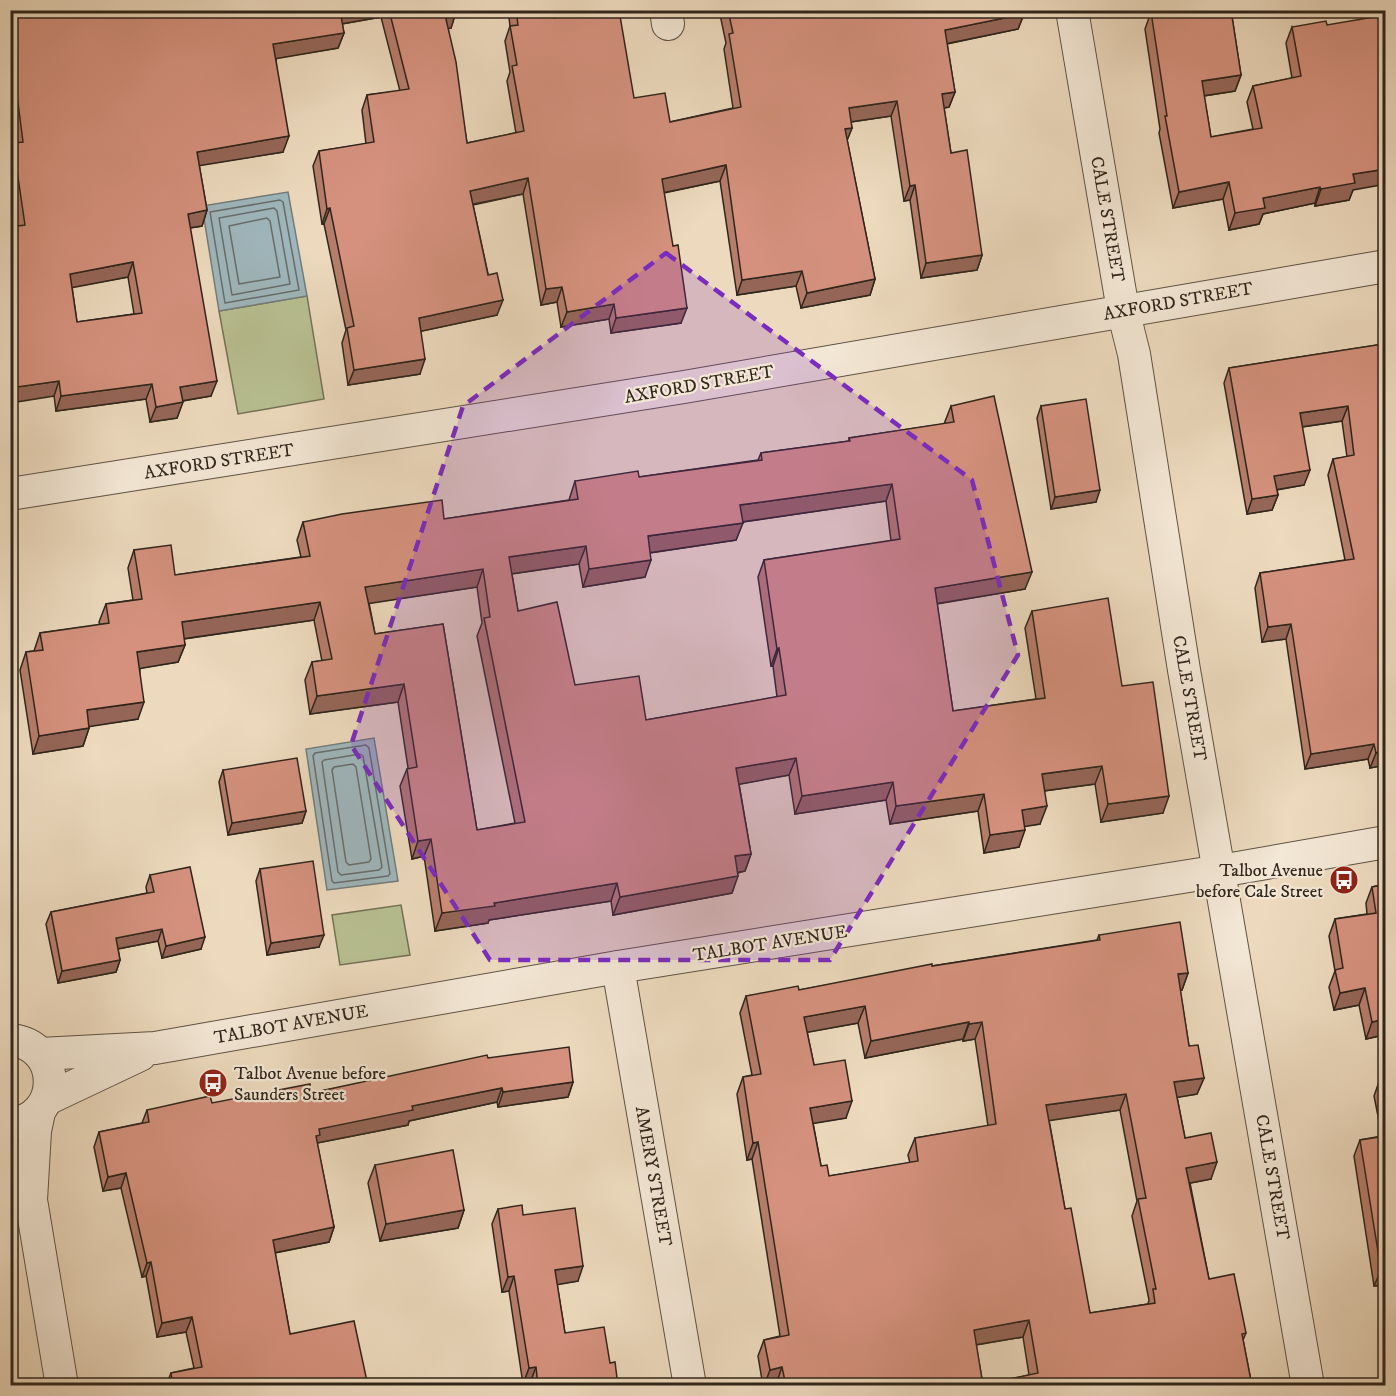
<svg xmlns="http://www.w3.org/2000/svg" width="1396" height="1396" viewBox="0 0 1396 1396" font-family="'IM FELL DW Pica',serif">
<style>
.green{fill:#b8c092;stroke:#747256;stroke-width:1.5}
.water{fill:#9fb7bd;stroke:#727d7c;stroke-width:1.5}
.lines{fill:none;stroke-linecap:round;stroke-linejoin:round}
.shore{stroke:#676e6c;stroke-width:1.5}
.minor-casing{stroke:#5e5244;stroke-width:34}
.minor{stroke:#f3e7d5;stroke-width:32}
.wall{fill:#b77d6c;stroke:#2f251b;stroke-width:1.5;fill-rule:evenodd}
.shaded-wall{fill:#956658;stroke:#2f251b;stroke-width:1.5}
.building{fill:#d5917e;stroke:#2f251b;stroke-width:1.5;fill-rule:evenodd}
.marked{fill:#7b2cbf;fill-opacity:0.2;stroke:#7b2cbf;stroke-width:4.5;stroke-dasharray:12 8;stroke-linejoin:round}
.labels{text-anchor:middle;stroke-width:4.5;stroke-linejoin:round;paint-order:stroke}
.street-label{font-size:18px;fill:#2f251b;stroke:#f3e7d5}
.poi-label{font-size:18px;fill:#2f251b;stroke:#f3e7d5;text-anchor:end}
</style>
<rect width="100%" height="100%" fill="#eddabe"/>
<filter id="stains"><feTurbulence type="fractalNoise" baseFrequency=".00333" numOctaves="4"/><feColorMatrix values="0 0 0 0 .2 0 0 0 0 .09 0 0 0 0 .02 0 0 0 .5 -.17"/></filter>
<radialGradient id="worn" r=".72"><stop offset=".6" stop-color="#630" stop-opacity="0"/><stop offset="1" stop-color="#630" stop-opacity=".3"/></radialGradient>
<!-- green -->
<g class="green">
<path d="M307,296L324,399L238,414L219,311Z"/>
<path d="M401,905L410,955L340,965L332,915Z"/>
</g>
<!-- water -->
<g class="water">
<path d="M288,192L307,296L219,311L202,206Z"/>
<path d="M374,738L398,881L327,890L306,749Z"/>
</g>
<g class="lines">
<!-- shore -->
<g class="shore">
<path d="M280,200L283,202L299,290L225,303L210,212Z"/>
<path d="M274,208L277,211L290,284L232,295L219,218Z"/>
<path d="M267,218L270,221L280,277L239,284L229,226Z"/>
<path d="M366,745L369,748L390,874L388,876L334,883L332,881L313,756L315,753Z"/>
<path d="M360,754L363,756L382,867L379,870L341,875L338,872L322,762L324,760Z"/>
<path d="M353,764L356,767L371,859L369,862L349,865L346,862L332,770L334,767Z"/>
</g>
<!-- minor casing -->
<g class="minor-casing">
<g id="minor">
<path d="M666,10L668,24"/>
<path d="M1072,10L1123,310L1134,354L1184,670L1308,1386"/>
<path d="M10,494L684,387L1386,266"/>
<path d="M618,967L690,1386"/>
<path d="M10,1040C63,1044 63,1119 10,1124"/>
<path d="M40,1054L155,1048L618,967L1220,871L1386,842"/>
<path d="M47,1099L140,1055"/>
<path d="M39,1112L35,1131L31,1200L62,1386"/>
</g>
</g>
<!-- minor -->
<use href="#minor" class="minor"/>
</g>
<!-- wall -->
<g class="wall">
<path d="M10,10H456V12L451,28H448L467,143L516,133L507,81L510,72L505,41L510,26L508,10H552L554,18L634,98L670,122L733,108L724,49L726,43L719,10H831L833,17L1024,14L1018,29L947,44L955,92L949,107L944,108L951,153L982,255L977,270L921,278L910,200L904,201L891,116L851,122L852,128L847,140L875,279L870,295L801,308L796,286L737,295L720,181L664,193L681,323L611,333L609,319L561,327L557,302L541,305L523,194L473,205L497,315L421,331L420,374L348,385L342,343L346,330L324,224H322L313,166L319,151L366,144L362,110L367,95L400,91L381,17L342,24L344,33L338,48L276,58L283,152L199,165L207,210L202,226L190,228L211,396L183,401L177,418L150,422L146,399L56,411L54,396L17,226L10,180V150L13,143H16L10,104ZM128,277L134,314L77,322L72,287Z"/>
<path d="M1155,10H1231L1241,75L1235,91L1204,96L1211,137L1253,129L1247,102L1253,86L1292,78L1286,43L1292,27L1353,190L1349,200L1315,206V203L1263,214L1259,224L1229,230L1223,199L1173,208L1159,133L1160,129L1145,29L1151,12H1155Z"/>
<path d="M1383,344L1386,765L1370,768L1368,759L1305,769L1286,639L1262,642L1255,588L1260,573L1345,560L1328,475L1333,459L1347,457L1342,421L1302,427L1304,485L1277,490L1278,495L1272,510L1247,514L1224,383L1229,368Z"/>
<path d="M951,406L1025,589L937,604L953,711L1036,699L1025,628L1032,611L1122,686L1163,813L1101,822L1095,784L1044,791L1040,824L1024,826L1019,847L984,853L978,811L890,824L886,800L795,814L789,775L739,784L751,854L745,871L738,873L732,893L613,915L611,901L489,920L488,923L435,931L424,856L412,859L400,786L407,769L408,768L398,702L310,714L305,680L312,662L322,661L314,620L184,639L185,645L178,662L140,668L138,719L89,726V728L83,746L33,754L20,670L26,652L34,651L40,633L100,625L99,622L106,604L133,600L128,568L134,550L175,575L301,557L297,540L303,522L444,519L569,500L575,481L639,477L758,460L761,453L849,441V438L944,424ZM886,501L891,541L764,560L758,577L771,666H773L777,697L646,720L575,685L518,611L512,574L579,564L583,587L645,577L650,553L736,540L743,522ZM477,587L482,623L477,636L515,823L477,830L443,624L375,634L369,603Z"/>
<path d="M1041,406L1096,502L1051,509L1037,418Z"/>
<path d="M223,770L306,811L302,823L228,835L219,782Z"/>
<path d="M260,869L319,947L267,955L256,881Z"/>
<path d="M150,875L201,949L162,958L158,941L118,949L120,960L116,972L58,983L46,924L51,912L147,893L146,887Z"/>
<path d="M1386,884V1069L1379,1036L1366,1039L1359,1005L1334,1010L1329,987L1335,971L1329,936L1335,919L1367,914L1366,903L1372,887Z"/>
<path d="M1099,935L1188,973L1182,990H1180L1189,1046L1204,1078L1197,1094L1177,1097L1185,1138L1211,1179L1190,1183L1209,1279L1246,1333L1243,1340L1252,1386H777L776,1384L763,1386L758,1356L764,1340L780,1336L752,1159L747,1160L737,1094L743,1077L752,1075L740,1013L746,996L799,990L932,966L1097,940ZM858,1023L865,1058L963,1039V1041L975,1039L988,1126L915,1138L908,1155L910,1163L829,1176L821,1166L813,1123L846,1118L814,1065L807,1032ZM1120,1110L1137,1201L1132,1216L1149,1300L1148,1304L1090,1313L1065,1209L1049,1120ZM1023,1337L1029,1375L983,1385L976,1345Z"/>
<path d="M488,1058L573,1082L568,1097L498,1107L497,1102L409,1121L408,1125L317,1143L334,1227L329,1242L275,1253L290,1334L368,1386H166L171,1373L194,1368L186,1332L157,1337L146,1276L142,1277L121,1188L103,1191L94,1147L99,1132L142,1123L147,1110L311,1093Z"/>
<path d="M1386,1078V1285L1374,1286L1354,1156L1360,1140L1382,1136L1374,1096L1380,1079Z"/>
<path d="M375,1165L464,1210L458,1228L380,1241L368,1183Z"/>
<path d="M498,1209L523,1215L578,1281L557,1284L565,1333L610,1363L618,1386H530V1383L523,1384L509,1291L502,1292L492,1224Z"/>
</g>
<!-- shaded-wall -->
<g class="shaded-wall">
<path d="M340,10H383L381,17L335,25Z"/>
<path d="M456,12L451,28L440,30L445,15Z"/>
<path d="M1024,14L1018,29L940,45L945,30Z"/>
<path d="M344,33L338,48L268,60L273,44Z"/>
<path d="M1241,75L1235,91L1196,97L1202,81Z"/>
<path d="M10,87H16L10,101Z"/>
<path d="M955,92L949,107L937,109L942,94Z"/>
<path d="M897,101L891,116L843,123L849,108Z"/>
<path d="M852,128L846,143L845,129Z"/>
<path d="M289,136L283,152L191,167L197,152Z"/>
<path d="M726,165L720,181L657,194L662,179Z"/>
<path d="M1386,169V184L1353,190L1349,200L1315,206L1321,189L1353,174Z"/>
<path d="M528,178L523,194L464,206L470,191Z"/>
<path d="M1229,182L1223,199L1173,208L1179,192Z"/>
<path d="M915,185L910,200L904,201L910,186Z"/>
<path d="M1320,187L1315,203L1263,214L1259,224L1229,230L1235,213L1263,198Z"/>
<path d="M330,208L324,224H322L327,209Z"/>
<path d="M207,210L202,226L182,229L188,214Z"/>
<path d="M982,255L977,270L921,278L926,263Z"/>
<path d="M133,262L128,277L65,289L70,274Z"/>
<path d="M802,271L796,286L737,295L742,280Z"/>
<path d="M875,279L870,295L801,308L807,293Z"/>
<path d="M562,287L557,302L541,305L546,289Z"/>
<path d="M503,300L497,315L413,333L419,318Z"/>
<path d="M614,304L609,319L561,327L567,312Z"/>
<path d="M687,308L681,323L611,333L616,318Z"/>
<path d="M425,359L420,374L348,385L354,370Z"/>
<path d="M59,381L54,396L10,403V388Z"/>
<path d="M217,381L211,396L175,402L180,387Z"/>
<path d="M152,384L146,399L56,411L61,396Z"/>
<path d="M183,402L177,418L150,422L156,407Z"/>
<path d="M1348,406L1342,421L1294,428L1300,413Z"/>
<path d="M1310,470L1304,485L1269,491L1274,476Z"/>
<path d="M892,484L886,501L734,523L740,505Z"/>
<path d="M1100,490L1096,502L1051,509L1055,497Z"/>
<path d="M1278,495L1272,510L1247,514L1252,499Z"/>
<path d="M743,523L736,540L641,554L648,536Z"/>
<path d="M586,546L579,564L503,575L509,557Z"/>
<path d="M651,560L645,577L583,587L589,569Z"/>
<path d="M483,569L477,587L359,605L365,587Z"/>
<path d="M1032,572L1025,589L928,605L935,588Z"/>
<path d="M320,602L314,620L175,640L182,622Z"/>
<path d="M1291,624L1286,639L1262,642L1268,627Z"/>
<path d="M185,645L178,662L131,670L137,652Z"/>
<path d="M779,648L773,666H771L777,649Z"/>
<path d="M404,684L398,702L310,714L317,696Z"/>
<path d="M144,702L138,719L80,728L87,710Z"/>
<path d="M89,728L83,746L33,754L39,736Z"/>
<path d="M1374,744L1368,759L1305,769L1311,754Z"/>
<path d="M1386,750V765L1370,768L1376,753Z"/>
<path d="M796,758L789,775L730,786L736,768Z"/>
<path d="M1102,766L1095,784L1035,792L1042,774Z"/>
<path d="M893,782L886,800L795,814L802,796Z"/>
<path d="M984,794L978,811L890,824L896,806Z"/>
<path d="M1169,796L1163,813L1101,822L1108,804Z"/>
<path d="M1047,806L1040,824L1016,828L1022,810Z"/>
<path d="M306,811L302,823L228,835L232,823Z"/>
<path d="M1025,830L1019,847L984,853L990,835Z"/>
<path d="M431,839L424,856L412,859L418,841Z"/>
<path d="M751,854L745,871L728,874L735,856Z"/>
<path d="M738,876L732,893L613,915L620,897Z"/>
<path d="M617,883L611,901L489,920L488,923L435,931L442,913L494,903Z"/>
<path d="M162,929L158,941L112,950L116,938Z"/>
<path d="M324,935L319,947L267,955L271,943Z"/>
<path d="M205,937L201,949L162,958L166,946Z"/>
<path d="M120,960L116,972L58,983L62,971Z"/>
<path d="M1188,973L1182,990L1172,991L1178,974Z"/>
<path d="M1365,988L1359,1005L1334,1010L1340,993Z"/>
<path d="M865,1006L858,1023L798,1034L804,1017Z"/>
<path d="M1385,1019L1379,1036L1366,1039L1372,1022Z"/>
<path d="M969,1022L963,1039L865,1058L871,1041Z"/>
<path d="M982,1022L975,1039L963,1041L969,1024Z"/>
<path d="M1204,1078L1197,1094L1168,1099L1174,1082Z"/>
<path d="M573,1082L568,1097L498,1107L503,1092Z"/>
<path d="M502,1088L497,1102L409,1121L408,1125L317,1143L310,1151L319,1129L412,1106Z"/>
<path d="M1126,1094L1120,1110L1040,1122L1046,1105Z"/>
<path d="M852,1101L846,1118L804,1125L810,1108Z"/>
<path d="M758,1142L752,1159L747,1160L753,1143Z"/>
<path d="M1217,1162L1211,1179L1180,1185L1186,1168Z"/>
<path d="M126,1173L121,1188L103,1191L108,1177Z"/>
<path d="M464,1210L458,1228L380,1241L386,1224Z"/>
<path d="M334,1227L329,1242L268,1254L273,1240Z"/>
<path d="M151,1262L146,1276L142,1277L147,1263Z"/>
<path d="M583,1266L578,1281L550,1286L555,1270Z"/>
<path d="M1386,1269V1285L1374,1286L1381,1270Z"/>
<path d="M514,1276L509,1291L502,1292L508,1277Z"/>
<path d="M192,1317L186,1332L157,1337L162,1323Z"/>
<path d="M1029,1320L1023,1337L968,1346L974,1330Z"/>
<path d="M536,1367L530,1383L523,1384L529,1368Z"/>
<path d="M782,1367L776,1384L764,1386L770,1370Z"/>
</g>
<!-- building -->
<g class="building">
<path d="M10,10H340L344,33L273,44L289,136L197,152L207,210L188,214L217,381L180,387L183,402L156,407L152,384L61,396L59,381L10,388V227L25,225L13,143L23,142L16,87H10ZM133,262L142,313L77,322L70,274Z"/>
<path d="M389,10H456V12L445,15L456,62L467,143L524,131L512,66L517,65L510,26L518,25L516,10H552L554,18L600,10H619L634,98L665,93L670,122L741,107L729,34L733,33L728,10H831L833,17L876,10H1023L1024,14L945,30L955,92L942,94L951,153L967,150L982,255L926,263L915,185L910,186L897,101L849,108L852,128L845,129L875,279L807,293L802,271L742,280L726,165L662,179L673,246L678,245L687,308L616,318L614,304L567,312L562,287L546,289L528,178L470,191L488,275L497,273L503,300L419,318L425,359L354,370L347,328L354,326L330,208L327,209L319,151L374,142L367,95L409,89Z"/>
<path d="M1163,10H1231L1241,75L1202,81L1211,137L1262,128L1253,86L1301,76L1292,27L1326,21L1327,25L1380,16V18L1386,17V169L1353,174L1355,183L1321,189L1320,187L1263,198L1265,208L1235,213L1229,182L1179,192L1165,116H1167L1151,12Z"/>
<path d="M1383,344L1386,361V750L1376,753L1374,744L1311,754L1291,624L1268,627L1260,573L1354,559L1333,459L1354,455L1348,406L1300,413L1310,470L1274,476L1278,495L1252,499L1229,368Z"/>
<path d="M994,396L1032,572L935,588L953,711L1045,698L1032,611L1108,598L1122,686L1153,682L1169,796L1108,804L1102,766L1042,774L1047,806L1022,810L1025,830L990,835L984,794L896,806L893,782L802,796L796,758L736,768L751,854L735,856L738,876L620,897L617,883L494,903L495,906L442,913L431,839L418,841L407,769L417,767L404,684L317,696L312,662L332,659L320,602L182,622L185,645L137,652L144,702L87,710L89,728L39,736L26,652L43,650L40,633L109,623L106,604L142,599L134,550L171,545L175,575L310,556L303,522L342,514L442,500L444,519L578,499L575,481L638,471L639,477L762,460L761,453L850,441L849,438L954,422L951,406ZM892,484L900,539L764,560L777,649L779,648L786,695L646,720L639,676L575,685L557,602L518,611L509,557L586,546L589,569L651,560L648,536L743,523L740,505ZM483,569L490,617L484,618L525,822L477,830L443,624L375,634L365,587Z"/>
<path d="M1086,399L1100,490L1055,497L1041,406Z"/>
<path d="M297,758L306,811L232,823L223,770Z"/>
<path d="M313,861L324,935L271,943L260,869Z"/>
<path d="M190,867L205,937L166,946L162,929L116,938L120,960L62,971L51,912L154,892L150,875Z"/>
<path d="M1386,884V1021L1385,1019L1372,1022L1365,988L1340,993L1335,970L1343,968L1335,919L1376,913L1372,887Z"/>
<path d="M1180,922L1188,973L1178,974L1189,1046L1198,1045L1204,1078L1174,1082L1185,1138L1211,1133L1217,1162L1186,1168L1209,1279L1234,1274L1246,1333L1242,1334L1252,1386H786L782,1367L770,1370L764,1340L789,1335L758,1142L753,1143L743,1077L761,1074L746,996L798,986L799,990L932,964V966L1100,940L1099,935ZM865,1006L871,1041L969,1022V1024L982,1022L996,1124L915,1138L918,1161L829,1176L827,1165L821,1166L810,1108L852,1101L845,1060L814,1065L804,1017ZM1126,1094L1146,1198L1138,1199L1156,1289H1153L1155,1303L1090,1313L1071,1208L1065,1209L1046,1105ZM1029,1320L1038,1373L983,1385L974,1330Z"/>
<path d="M569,1047L573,1082L503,1092L502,1088L412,1106L413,1110L319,1129L320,1135L316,1136L334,1227L273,1240L290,1334L354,1321L368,1386H331V1384L323,1386H173L171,1373L202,1367L192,1317L162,1323L151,1262L147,1263L126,1173L108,1177L99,1132L149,1122L147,1110L210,1096L212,1103L310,1084L311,1093L487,1055L488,1058Z"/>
<path d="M1386,1078V1109L1380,1079Z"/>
<path d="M1386,1136V1269L1381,1270L1360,1140Z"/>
<path d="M453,1150L464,1210L386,1224L375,1165Z"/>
<path d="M522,1205L523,1215L575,1208L583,1266L555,1270L565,1333L604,1327L610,1363L615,1362L618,1386H538L536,1367L529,1368L514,1276L508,1277L498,1209Z"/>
<path d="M10,1355L15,1386H10Z"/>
</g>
<!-- marked area -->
<path class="marked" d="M666,253L972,480L1018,655L830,960H490L351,745L463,406Z"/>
<!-- icons -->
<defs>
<g id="bus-disc" transform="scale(1.5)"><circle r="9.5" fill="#8f2418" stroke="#f3e7d5"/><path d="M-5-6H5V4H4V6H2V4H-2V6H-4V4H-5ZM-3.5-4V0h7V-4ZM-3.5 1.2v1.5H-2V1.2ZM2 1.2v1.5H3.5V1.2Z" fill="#fff"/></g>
</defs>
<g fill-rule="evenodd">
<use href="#bus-disc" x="1344" y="880"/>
<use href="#bus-disc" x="213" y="1083"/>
</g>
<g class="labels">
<!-- street labels -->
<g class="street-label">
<text transform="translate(1108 219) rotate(80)" y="6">CALE STREET</text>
<text transform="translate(1178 301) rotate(-10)" y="6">AXFORD STREET</text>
<text transform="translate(699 384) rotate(-10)" y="6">AXFORD STREET</text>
<text transform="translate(219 461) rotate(-9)" y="6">AXFORD STREET</text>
<text transform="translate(1190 698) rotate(80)" y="6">CALE STREET</text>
<text transform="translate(770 943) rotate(-9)" y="6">TALBOT AVENUE</text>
<text transform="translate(291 1024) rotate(-10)" y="6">TALBOT AVENUE</text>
<text transform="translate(654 1176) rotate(80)" y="6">AMERY STREET</text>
<text transform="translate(1273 1177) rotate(80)" y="6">CALE STREET</text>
</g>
<!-- poi labels -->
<g class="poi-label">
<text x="1323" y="876">Talbot Avenue<tspan x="1323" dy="21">before Cale Street</tspan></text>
<text x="234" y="1079" text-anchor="start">Talbot Avenue before<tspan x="234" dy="21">Saunders Street</tspan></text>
</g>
</g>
<!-- margin -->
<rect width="1396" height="1396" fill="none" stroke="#eddabe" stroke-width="36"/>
<rect x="12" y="12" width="1372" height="1372" fill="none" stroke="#2f251b" stroke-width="3"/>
<rect x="18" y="18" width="1360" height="1360" fill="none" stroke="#2f251b" stroke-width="1.5"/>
<rect width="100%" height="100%" filter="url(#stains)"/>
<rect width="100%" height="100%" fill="url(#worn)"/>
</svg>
